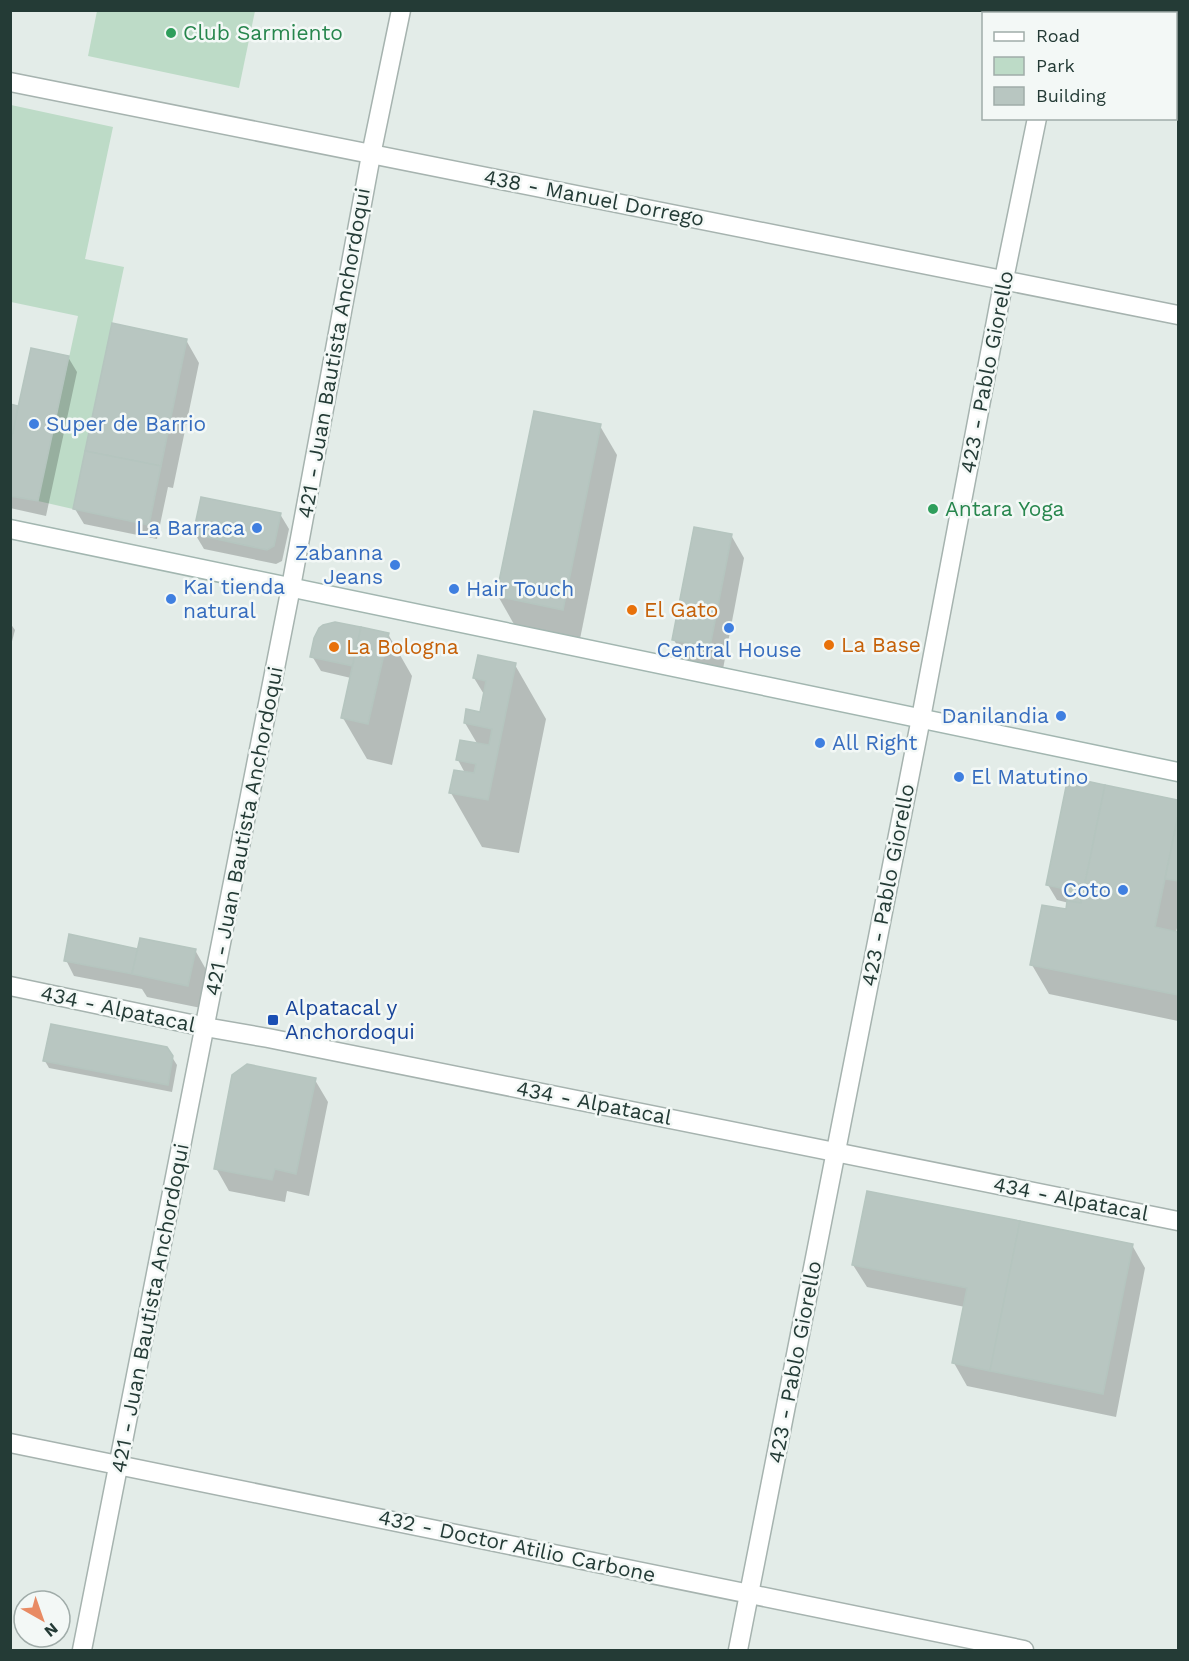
<svg xmlns="http://www.w3.org/2000/svg" width="1189" height="1661" viewBox="0 0 1189 1661" font-family="'Work Sans',sans-serif">
<style>
.green{fill:#bddbc7}
.shadow{fill:#0003}
.building{fill:#b8c6c1;stroke:#b5c5bf;stroke-width:1.5}
.lines{fill:none;stroke-linecap:round;stroke-linejoin:round}
.street-casing{stroke:#a6b3af;stroke-width:21}
.secondary-casing{stroke:#a2b6b0;stroke-width:21}
.street{stroke:#fff;stroke-width:18}
.secondary{stroke:#fff;stroke-width:18}
.leisure-dot{fill:#2e9e5b;stroke:#f3f8f6;stroke-width:2}
.shop-dot{fill:#3f7fe0;stroke:#f3f8f6;stroke-width:2}
.food-dot{fill:#e8710a;stroke:#f3f8f6;stroke-width:2}
.transit-dot{fill:#1a4fb4;stroke:#f3f8f6;stroke-width:2}
.labels{text-anchor:middle;stroke-width:5;stroke-linejoin:round;paint-order:stroke}
.leisure-label{font-size:21px;fill:#27864d;stroke:#f3f8f6;text-anchor:start}
.street-label{font-size:21px;fill:#243b36;stroke:#f3f8f6}
.shop-label{font-size:21px;fill:#366cbe;stroke:#f3f8f6;text-anchor:start}
.food-label{font-size:21px;fill:#c56008;stroke:#f3f8f6;text-anchor:start}
.transit-label{font-size:21px;fill:#164399;stroke:#f3f8f6;text-anchor:start}
</style>
<rect width="100%" height="100%" fill="#e3ece8"/>
<!-- green -->
<g class="green">
<path d="M97,11H255L239,88L88,56Z"/>
<path d="M11,105L113,127L85,259L124,267L73,509L38,501L78,316L11,302Z"/>
</g>
<!-- shadow -->
<g class="shadow">
<path d="M186,340L199,363L173,488L168,487L157,539L84,524L75,509Z"/>
<path d="M68,357L77,372L46,516L10,508V406L19,407Z"/>
<path d="M600,426L617,455L580,639L515,626L498,596Z"/>
<path d="M280,514L289,529L282,561L276,564L204,549L195,534Z"/>
<path d="M731,535L744,558L723,669L687,662L674,640Z"/>
<path d="M10,623L15,630L10,649Z"/>
<path d="M388,634L412,676L392,765L367,759L343,718L351,678L321,671L312,656Z"/>
<path d="M515,665L546,719L519,853L482,847L451,793L465,773L458,760L478,745L465,723L481,713L485,696L474,678Z"/>
<path d="M1069,779L1178,801V923L1176,933H1178V1021L1049,994L1032,965L1067,911L1069,903L1057,900L1048,885Z"/>
<path d="M137,950H195L208,973L201,1008L147,997L142,989L74,976L66,960Z"/>
<path d="M167,1049L177,1065L172,1092L49,1068L45,1061Z"/>
<path d="M315,1080L328,1102L309,1196L287,1191L285,1202L229,1191L216,1168Z"/>
<path d="M1132,1245L1145,1268L1116,1417L967,1386L954,1363L965,1307L867,1287L853,1265Z"/>
</g>
<!-- building -->
<g class="building">
<path d="M112,323L187,339L161,466L85,451Z"/>
<path d="M31,348L69,356L38,501L10,496V444Z"/>
<path d="M10,404L18,406L13,433L10,432Z"/>
<path d="M534,411L601,424L563,610L496,596Z"/>
<path d="M85,451L161,466L149,525L73,509Z"/>
<path d="M201,497L281,513L274,546L267,550L193,534Z"/>
<path d="M694,527L732,534L710,647L672,640Z"/>
<path d="M335,622L361,627L353,666L310,657L314,638L319,628L323,625Z"/>
<path d="M361,627L389,633L368,724L341,718Z"/>
<path d="M478,655L516,663L488,800L449,793L454,770L474,773L476,764L456,760L460,740L489,745L492,729L464,723L466,709L480,712L486,681L473,678Z"/>
<path d="M1068,777L1105,785L1081,903L1067,901L1070,890L1046,885Z"/>
<path d="M1105,785L1178,800V816L1155,927L1178,932V995L1030,965L1042,905L1066,909L1067,901L1081,903Z"/>
<path d="M1178,816V881L1165,879Z"/>
<path d="M69,934L138,949L132,974L64,961Z"/>
<path d="M140,938L196,949L188,986L132,974Z"/>
<path d="M51,1024L167,1047L173,1056L168,1085L43,1061Z"/>
<path d="M247,1064L316,1078L296,1174L275,1169L272,1180L214,1169L232,1075Z"/>
<path d="M867,1191L1020,1221L990,1371L952,1363L967,1288L852,1265Z"/>
<path d="M1020,1221L1133,1244L1103,1394L990,1371Z"/>
</g>
<g class="lines">
<!-- street casing -->
<g class="street-casing">
<g id="street">
<path d="M1059,14V10"/>
<path d="M10,82L1178,315"/>
<path d="M10,986L205,1027L268,1038L1178,1221"/>
<path d="M10,1443L1024,1650"/>
<path d="M82,1650L291,587L371,155L401,10"/>
<path d="M738,1650L921,718L1004,279L1037,118"/>
</g>
</g>
<!-- secondary casing -->
<g class="secondary-casing">
<path id="secondary" d="M10,529L1178,772"/>
</g>
<!-- street -->
<use href="#street" class="street"/>
<!-- secondary -->
<use href="#secondary" class="secondary"/>
</g>
<!-- markers -->
<g class="leisure-dot">
<circle cx="171" cy="33" r="6"/>
<circle cx="933" cy="509" r="6"/>
</g>
<g class="shop-dot">
<circle cx="34" cy="424" r="6"/>
<circle cx="257" cy="528" r="6"/>
<circle cx="395" cy="565" r="6"/>
<circle cx="454" cy="589" r="6"/>
<circle cx="171" cy="599" r="6"/>
<circle cx="729" cy="628" r="6"/>
<circle cx="1061" cy="716" r="6"/>
<circle cx="820" cy="743" r="6"/>
<circle cx="959" cy="777" r="6"/>
<circle cx="1123" cy="890" r="6"/>
</g>
<g class="food-dot">
<circle cx="632" cy="610" r="6"/>
<circle cx="829" cy="645" r="6"/>
<circle cx="334" cy="647" r="6"/>
</g>
<rect class="transit-dot" x="267" y="1014" width="12" height="12" rx="3"/>
<g class="labels">
<!-- leisure labels -->
<g class="leisure-label">
<text x="183" y="40">Club Sarmiento</text>
<text x="945" y="516">Antara Yoga</text>
</g>
<!-- street labels -->
<g class="street-label">
<text transform="translate(594 198) rotate(11)" y="7">438 - Manuel Dorrego</text>
<text transform="translate(334 353) rotate(-80)" y="7">421 - Juan Bautista Anchordoqui</text>
<text transform="translate(987 372) rotate(-79)" y="7">423 - Pablo Giorello</text>
<text transform="translate(244 831) rotate(-79)" y="7">421 - Juan Bautista Anchordoqui</text>
<text transform="translate(888 885) rotate(-79)" y="7">423 - Pablo Giorello</text>
<text transform="translate(118 1009) rotate(12)" y="7">434 - Alpatacal</text>
<text transform="translate(594 1103) rotate(11)" y="7">434 - Alpatacal</text>
<text transform="translate(1071 1199) rotate(11)" y="7">434 - Alpatacal</text>
<text transform="translate(150 1308) rotate(-79)" y="7">421 - Juan Bautista Anchordoqui</text>
<text transform="translate(795 1362) rotate(-79)" y="7">423 - Pablo Giorello</text>
<text transform="translate(517 1546) rotate(12)" y="7">432 - Doctor Atilio Carbone</text>
</g>
<!-- shop labels -->
<g class="shop-label">
<text x="46" y="431">Super de Barrio</text>
<text x="245" y="535" text-anchor="end">La Barraca</text>
<text x="383" y="560" text-anchor="end">Zabanna<tspan x="383" dy="24">Jeans</tspan></text>
<text x="183" y="594">Kai tienda<tspan x="183" dy="24">natural</tspan></text>
<text x="466" y="596">Hair Touch</text>
<text x="729" y="657" text-anchor="middle">Central House</text>
<text x="1049" y="723" text-anchor="end">Danilandia</text>
<text x="832" y="750">All Right</text>
<text x="971" y="784">El Matutino</text>
<text x="1111" y="897" text-anchor="end">Coto</text>
</g>
<!-- food labels -->
<g class="food-label">
<text x="644" y="617">El Gato</text>
<text x="841" y="652">La Base</text>
<text x="346" y="654">La Bologna</text>
</g>
<!-- transit labels -->
<g class="transit-label">
<text x="285" y="1015">Alpatacal y<tspan x="285" dy="24">Anchordoqui</tspan></text>
</g>
</g>
<!-- border -->
<rect width="1189" height="1661" fill="none" stroke="#243b36" stroke-width="24"/>
<!-- legend -->
<rect x="982" y="12" width="195" height="108" fill="#f3f8f6" stroke="#a0aca9" stroke-width="1.5"/>
<rect x="994" y="32" width="30" height="9" fill="#ffffff" stroke="#a0aca9" stroke-width="1.5"/>
<text x="1036" y="42" font-size="18" fill="#243b36">Road</text>
<rect x="994" y="57" width="30" height="18" fill="#bddbc7" stroke="#a0aca9" stroke-width="1.5"/>
<text x="1036" y="72" font-size="18" fill="#243b36">Park</text>
<rect x="994" y="87" width="30" height="18" fill="#b8c6c1" stroke="#a0aca9" stroke-width="1.5"/>
<text x="1036" y="102" font-size="18" fill="#243b36">Building</text>
<!-- north arrow -->
<g transform="translate(42 1619) rotate(140)"><circle r="28" fill="#f3f8f6" stroke="#a0aca9" stroke-width="1.5"/>
<path d="M0-4.5L10 22L0 15L-10 22Z" fill="#e88b64"/>
<text y="-9" font-size="16" font-weight="bold" text-anchor="middle" fill="#243b36">N</text>
</g>
</svg>
